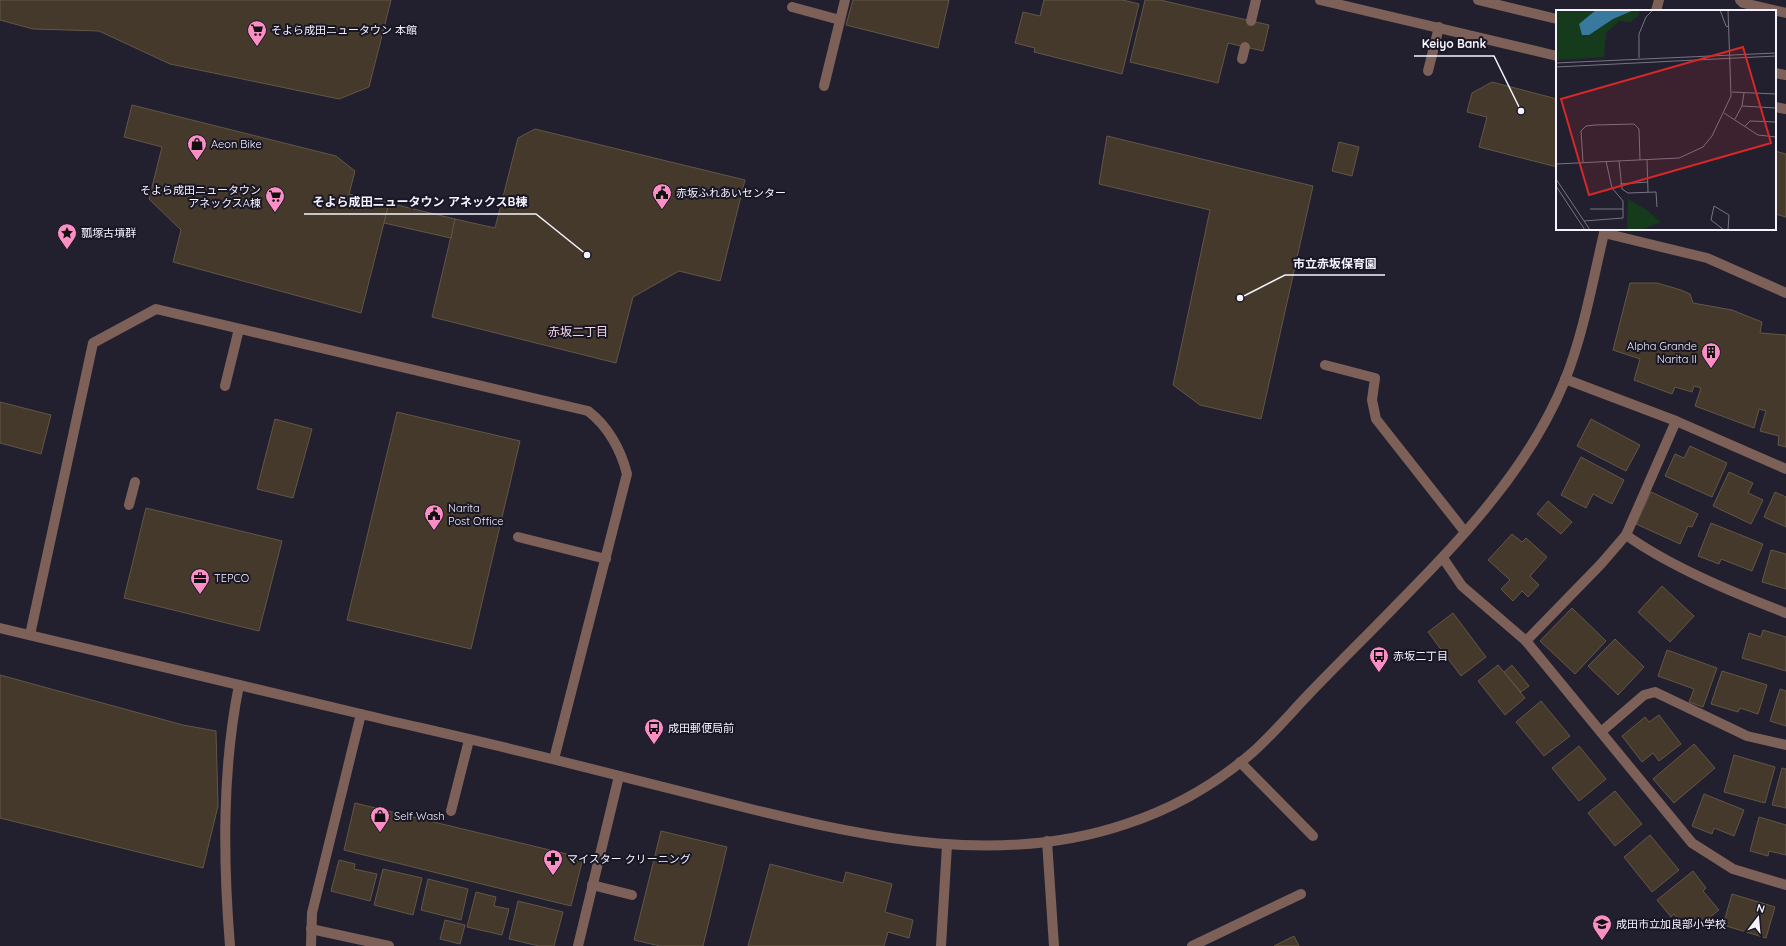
<svg xmlns="http://www.w3.org/2000/svg" width="1786" height="946" viewBox="0 0 1786 946" font-family="Quicksand,'Noto Sans JP',sans-serif">
<style>
.building{fill:#44392a;stroke:#625646}
.lines{fill:none;stroke-linecap:round;stroke-linejoin:round}
.service{stroke:#7d6158;stroke-width:10}
.minor{stroke:#7d6158;stroke-width:10}
.tertiary{stroke:#7d6158;stroke-width:10}
.labels{text-anchor:middle;stroke-width:4;stroke-linejoin:round;paint-order:stroke}
.poi-label{font-size:11px;fill:#f5f3fe;stroke:#191625;text-anchor:start}
.neighbourhood-label{font-size:12px;fill:#f7d7e5;stroke:#191625}
.inset-road{fill:none;stroke:#767482;stroke-width:1}
.view{fill:#d62828;fill-opacity:0.15;stroke:#d62828;stroke-width:2}
.inset-edge{fill:none;stroke:#f5f3fe;stroke-width:2}
.leader{fill:none;stroke:#f5f3fe;stroke-width:1.5}
.callout-dot{fill:#f5f3fe;stroke:#191625;stroke-width:1.5}
.callout-label{font-size:12px;text-anchor:middle;font-weight:bold;fill:#f5f3fe;stroke:#191625;stroke-width:4;stroke-linejoin:round;paint-order:stroke}
</style>
<rect width="100%" height="100%" fill="#22202f"/>
<!-- building -->
<g class="building">
<path d="M0,0H391L369,87L339,99L170,64L99,31L33,29L0,20Z"/>
<path d="M853,0H949L938,48L846,25Z"/>
<path d="M1044,0H1123L1139,4L1122,74L1034,52L1035,48L1015,43L1023,12L1040,16Z"/>
<path d="M1145,0H1160L1269,25L1263,51L1228,43L1218,83L1130,62Z"/>
<path d="M1492,82L1557,99V167L1479,147L1487,117L1467,112L1472,93Z"/>
<path d="M132,105L336,156L355,171L349,194L389,203L361,313L173,262L181,230L149,199L162,147L124,137Z"/>
<path d="M535,129L745,180L720,281L679,271L633,297L616,363L432,317L455,219L495,228L518,138Z"/>
<path d="M1107,136L1313,186L1261,419L1200,405L1173,385L1210,210L1099,184Z"/>
<path d="M1339,142L1359,147L1352,176L1332,171Z"/>
<path d="M1775,151L1786,154V217L1775,214Z"/>
<path d="M389,203L455,219L451,238L384,223Z"/>
<path d="M1630,283H1657L1681,290L1690,294L1693,303L1732,310L1762,322L1760,333L1786,335V447L1778,445L1779,436L1760,431L1766,411L1759,409L1754,428L1695,406L1701,388L1694,386L1692,392L1675,387L1672,394L1634,380L1640,359L1613,350Z"/>
<path d="M0,402L51,415L41,454L0,443Z"/>
<path d="M397,412L520,441L471,649L347,620Z"/>
<path d="M275,419L312,429L293,498L257,489Z"/>
<path d="M1591,419L1640,445L1626,471L1577,446Z"/>
<path d="M1690,446L1727,463L1712,497L1665,476L1675,454L1684,458Z"/>
<path d="M1581,457L1624,480L1612,504L1593,494L1586,508L1561,495Z"/>
<path d="M1729,472L1753,483L1748,493L1763,500L1751,524L1713,506Z"/>
<path d="M1651,492L1698,514L1692,527L1688,526L1680,544L1636,524Z"/>
<path d="M1775,492L1786,497V527L1764,517Z"/>
<path d="M1548,501L1572,522L1561,534L1537,514Z"/>
<path d="M146,508L282,541L259,631L124,598Z"/>
<path d="M1711,523L1763,544L1752,571L1721,559L1719,564L1698,556Z"/>
<path d="M1512,534L1522,542L1526,538L1547,557L1530,576L1539,585L1528,597L1522,591L1513,601L1501,589L1510,580L1488,560Z"/>
<path d="M1771,550L1786,554V589L1762,582Z"/>
<path d="M1662,586L1694,616L1670,642L1638,612Z"/>
<path d="M1572,608L1606,641L1575,674L1540,641Z"/>
<path d="M1453,613L1486,657L1461,676L1428,632Z"/>
<path d="M1763,630L1786,637V671L1742,658L1749,633L1761,637Z"/>
<path d="M1615,639L1644,667L1618,695L1588,666Z"/>
<path d="M1667,650L1717,668L1703,707L1689,702L1694,689L1658,676Z"/>
<path d="M1498,665L1525,698L1505,715L1478,681Z"/>
<path d="M1512,665L1529,686L1521,692L1504,672Z"/>
<path d="M1722,671L1767,685L1758,714L1740,708L1738,712L1711,704Z"/>
<path d="M0,675L183,725L216,731L218,806L203,868L0,818Z"/>
<path d="M1780,689L1786,691V726L1770,721Z"/>
<path d="M1541,701L1570,736L1544,756L1516,722Z"/>
<path d="M1659,715L1681,744L1659,761L1653,753L1642,762L1622,736L1645,717L1649,722Z"/>
<path d="M1694,744L1715,768L1674,803L1653,779Z"/>
<path d="M1579,746L1606,779L1579,801L1552,768Z"/>
<path d="M1734,755L1775,767L1765,803L1724,792Z"/>
<path d="M1782,768L1786,769V808L1772,805Z"/>
<path d="M1615,791L1642,824L1615,846L1588,813Z"/>
<path d="M1704,794L1744,810L1734,836L1714,828L1712,834L1692,826Z"/>
<path d="M355,803L583,858L571,906L344,850Z"/>
<path d="M1759,817L1786,825V855L1769,851L1768,856L1750,851Z"/>
<path d="M661,831L727,847L703,946H660L634,940Z"/>
<path d="M1650,835L1679,870L1652,892L1624,857Z"/>
<path d="M339,860L355,864L354,869L377,874L370,901L331,891Z"/>
<path d="M770,864L843,883L846,872L892,884L885,912L913,920L909,938L888,932L884,946H748Z"/>
<path d="M383,869L422,878L413,915L374,905Z"/>
<path d="M1693,871L1706,888L1703,891L1719,910L1697,928L1689,917L1681,924L1674,914L1671,917L1657,900Z"/>
<path d="M428,879L468,889L461,920L421,910Z"/>
<path d="M476,892L496,897L494,906L509,909L502,935L467,927Z"/>
<path d="M1732,894L1775,907L1766,938L1723,925Z"/>
<path d="M518,901L563,912L554,946H539L509,939Z"/>
<path d="M445,920L465,925L460,944L440,939Z"/>
<path d="M1294,936L1299,946H1274Z"/>
</g>
<g class="lines">
<!-- service -->
<g class="service">
<path d="M1740,0L1743,3L1786,13"/>
<path d="M792,7L840,20"/>
<path d="M1251,21L1256,0"/>
<path d="M1242,59L1245,47"/>
<path d="M1428,71L1439,27"/>
<path d="M824,86L845,0"/>
<path d="M1604,233L1707,258L1786,293"/>
<path d="M1325,365L1375,378L1372,400L1376,419L1465,532"/>
<path d="M225,386L239,329"/>
<path d="M129,505L135,482"/>
<path d="M518,537L606,559"/>
<path d="M451,811L469,740"/>
<path d="M1047,841L1054,946"/>
<path d="M592,885L632,895"/>
<path d="M941,946L947,845"/>
<path d="M1192,946L1301,894"/>
</g>
<!-- minor -->
<g class="minor">
<path d="M1565,379L1676,421L1786,469"/>
<path d="M1626,535C1671,567 1734,593 1786,613"/>
<path d="M1443,558L1462,586L1526,641L1692,843L1733,869L1786,885"/>
<path d="M30,635L93,343L156,309L588,411C608,426 621,450 627,474L554,759"/>
<path d="M1526,641L1601,564L1626,535L1676,421"/>
<path d="M1601,732L1644,695L1655,692L1747,736L1786,745"/>
<path d="M1240,762L1313,836"/>
<path d="M311,929L389,946"/>
<path d="M230,946C223,859 222,770 239,685"/>
<path d="M311,946L312,913L361,714"/>
<path d="M578,946L619,776"/>
</g>
<!-- tertiary -->
<g class="tertiary">
<path d="M1320,0L1557,56"/>
<path d="M1478,0L1557,19"/>
<path d="M1656,11L1659,0"/>
<path d="M1775,73L1786,75"/>
<path d="M1775,107L1786,109"/>
<path d="M0,628C121,656 241,686 361,714C425,729 488,743 552,759C618,775 684,792 751,809C874,839 1002,866 1126,824C1172,809 1216,784 1253,752C1272,735 1289,715 1307,696C1327,675 1348,654 1369,633C1443,557 1524,481 1565,380C1584,332 1593,279 1605,229"/>
</g>
</g>
<!-- icons -->
<defs>
<g id="supermarket-pin" transform="scale(1)"><path d="M0 17L-7.5 6A9.5 9.5 0 1 1 7.5 6Z" fill="#fb8fc5" stroke="#191625"/><path d="M-6-5.5h2.5l.6 2H6L4.5 2H-2.5L-4.4-4H-6ZM-1.5 3.2a1.3 1.3 0 1 0 .1 0ZM3 3.2a1.3 1.3 0 1 0 .1 0Z" fill="#111"/></g>
<g id="shop-pin" transform="scale(1)"><path d="M0 17L-7.5 6A9.5 9.5 0 1 1 7.5 6Z" fill="#fb8fc5" stroke="#191625"/><path d="M-5-2.5h2.3a2.7 3.5 0 0 1 5.4 0H5L5.5 6h-11ZM-1.5-2.5h3a1.5 2.3 0 0 0-3 0Z" fill="#111"/></g>
<g id="civic-pin" transform="scale(1)"><path d="M0 17L-7.5 6A9.5 9.5 0 1 1 7.5 6Z" fill="#fb8fc5" stroke="#191625"/><path d="M-.6-6.5H3V-4.5H.6V-3L4-1V1h2V6H-6V1h2V-1L-.6-3ZM-1.2 2.5V6h2.4V2.5Z" fill="#111"/></g>
<g id="sight-pin" transform="scale(1)"><path d="M0 17L-7.5 6A9.5 9.5 0 1 1 7.5 6Z" fill="#fb8fc5" stroke="#191625"/><path d="M0-6L1.8-2.2L6-1.7L2.9 1.2L3.7 5.4L0 3.3L-3.7 5.4L-2.9 1.2L-6-1.7L-1.8-2.2Z" fill="#111"/></g>
<g id="building-pin" transform="scale(1)"><path d="M0 17L-7.5 6A9.5 9.5 0 1 1 7.5 6Z" fill="#fb8fc5" stroke="#191625"/><path d="M-4-6H4V6H1V3H-1V6H-4ZM-2.5-4.3h1.7v1.8h-1.7ZM.8-4.3h1.7v1.8H.8ZM-2.5-1h1.7V.8h-1.7ZM.8-1h1.7V.8H.8Z" fill="#111"/></g>
<g id="office-pin" transform="scale(1)"><path d="M0 17L-7.5 6A9.5 9.5 0 1 1 7.5 6Z" fill="#fb8fc5" stroke="#191625"/><path d="M-6-3h4V-5.5h4V-3h4V5H-6ZM-1-4.5V-3h2v-1.5ZM-6 0V1H6V0Z" fill="#111"/></g>
<g id="bus-pin" transform="scale(1)"><path d="M0 17L-7.5 6A9.5 9.5 0 1 1 7.5 6Z" fill="#fb8fc5" stroke="#191625"/><path d="M-5-6H5V4H4V6H2V4H-2V6H-4V4H-5ZM-3.5-4V0h7V-4ZM-3.5 1.2v1.5H-2V1.2ZM2 1.2v1.5H3.5V1.2Z" fill="#111"/></g>
<g id="pharmacy-pin" transform="scale(1)"><path d="M0 17L-7.5 6A9.5 9.5 0 1 1 7.5 6Z" fill="#fb8fc5" stroke="#191625"/><path d="M-2-6h4v4h4v4h-4v4h-4v-4h-4v-4h4Z" fill="#111"/></g>
<g id="school-pin" transform="scale(1)"><path d="M0 17L-7.5 6A9.5 9.5 0 1 1 7.5 6Z" fill="#fb8fc5" stroke="#191625"/><path d="M0-5L7-2L0 1L-7-2ZM-4 1L0 2.5L4 1V4Q0 6-4 4Z" fill="#111"/></g>
</defs>
<g fill-rule="evenodd">
<use href="#supermarket-pin" x="257" y="30"/>
<use href="#shop-pin" x="197" y="144"/>
<use href="#civic-pin" x="662" y="193"/>
<use href="#supermarket-pin" x="275" y="196"/>
<use href="#sight-pin" x="67" y="233"/>
<use href="#building-pin" x="1711" y="352"/>
<use href="#civic-pin" x="434" y="514"/>
<use href="#office-pin" x="200" y="578"/>
<use href="#bus-pin" x="1379" y="656"/>
<use href="#bus-pin" x="654" y="728"/>
<use href="#shop-pin" x="380" y="816"/>
<use href="#pharmacy-pin" x="553" y="859"/>
<use href="#school-pin" x="1602" y="924"/>
</g>
<g class="labels">
<!-- poi labels -->
<g class="poi-label">
<text x="271" y="34">そよら成田ニュータウン 本館</text>
<text x="211" y="148">Aeon Bike</text>
<text x="261" y="194" text-anchor="end">そよら成田ニュータウン<tspan x="261" dy="13">アネックスA棟</tspan></text>
<text x="676" y="197">赤坂ふれあいセンター</text>
<text x="81" y="237">瓢塚古墳群</text>
<text x="1697" y="350" text-anchor="end">Alpha Grande<tspan x="1697" dy="13">Narita II</tspan></text>
<text x="448" y="512">Narita<tspan x="448" dy="13">Post Office</tspan></text>
<text x="214" y="582">TEPCO</text>
<text x="1393" y="660">赤坂二丁目</text>
<text x="668" y="732">成田郵便局前</text>
<text x="394" y="820">Self Wash</text>
<text x="567" y="863">マイスター クリーニング</text>
<text x="1616" y="928">成田市立加良部小学校</text>
</g>
<!-- neighbourhood labels -->
<g class="neighbourhood-label">
<text x="578" y="336">赤坂二丁目</text>
</g>
</g>
<!-- overview -->
<g transform="translate(1556 10)">
<rect width="220" height="220" fill="#22202f"/>
<path d="M0,0H84L82,6L74,12L63,11L50,23L48,47L0,50ZM72,189L91,200L105,212L84,220H71Z" fill="#153b1c"/>
<path d="M40,0H78L57,9L33,25H26L23,14Z" fill="#38799e"/>
<path class="inset-road" d="M164,0L170,16L173,17M83,48V24L90,7L97,0M0,53L220,43M0,57L220,46M176,82L220,84M186,96L220,98M168,103L202,125L220,127M179,109L186,96L188,83M189,116L194,111L220,112M91,150L92,182M63,151L66,179L72,183L100,182L101,197M27,152L25,121L30,116L39,115L78,114L83,119L84,150M0,154L123,148L147,137L156,126L175,86L172,0M0,169L34,220M64,174L92,172M0,176L29,220M34,199H67M28,211L67,208V191L56,178L50,151M168,220L155,210L158,196L173,205L172,220"/>
<path class="view" d="M187,37L215,133L33,185L5,89Z"/>
<rect width="220" height="220" class="inset-edge"/>
</g>
<!-- callouts -->
<path class="leader" d="M1521 111L1494 56H1414M587 255L536 214H304M1240 298L1285 275H1385"/>
<g class="callout-dot">
<circle cx="1521" cy="111" r="4"/>
<circle cx="587" cy="255" r="4"/>
<circle cx="1240" cy="298" r="4"/>
</g>
<g class="callout-label">
<text x="1454" y="48">Keiyo Bank</text>
<text x="420" y="206">そよら成田ニュータウン アネックスB棟</text>
<text x="1335" y="268">市立赤坂保育園</text>
</g>
<!-- north arrow -->
<g transform="translate(1758 918) rotate(16)" stroke="#191625" stroke-width="3" paint-order="stroke">
<path d="M0-3L7 15L0 10L-7 15Z" fill="#f5f3fe"/>
<text y="-6" font-size="11" font-weight="bold" text-anchor="middle" fill="#f5f3fe">N</text>
</g>
</svg>
